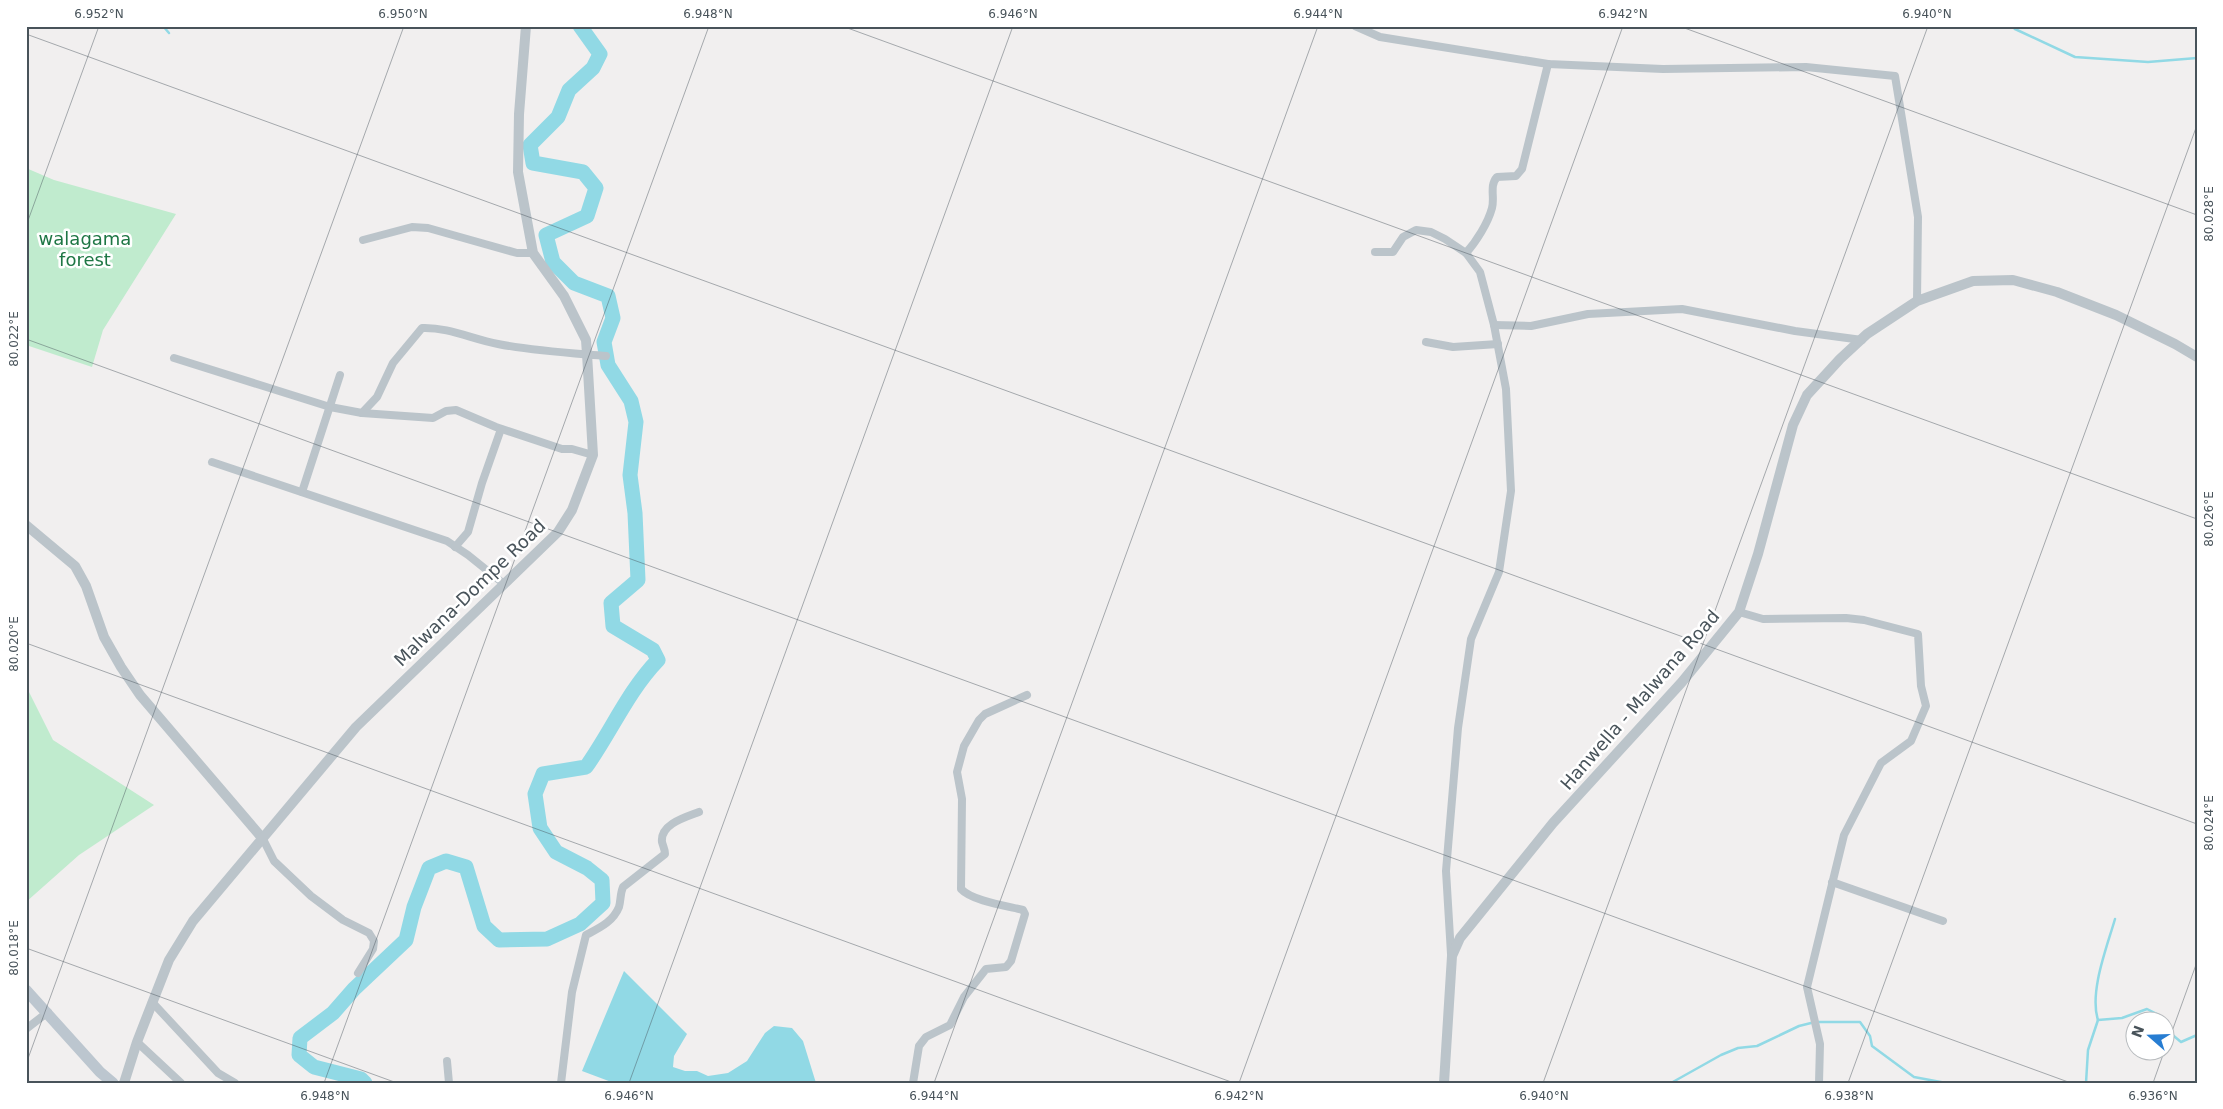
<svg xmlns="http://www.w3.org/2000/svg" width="2223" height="1109" viewBox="0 0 2223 1109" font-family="'DejaVu Sans',sans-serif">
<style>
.green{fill:#c0ebce}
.water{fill:#91d9e5}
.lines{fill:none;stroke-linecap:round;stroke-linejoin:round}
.stream{stroke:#91d9e5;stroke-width:2.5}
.river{stroke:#91d9e5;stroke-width:15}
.minor{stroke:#bbc4ca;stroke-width:8}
.tertiary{stroke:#bbc4ca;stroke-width:10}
.secondary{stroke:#bcc6cf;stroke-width:11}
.ticks{fill:none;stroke:#48535a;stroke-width:1;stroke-opacity:0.45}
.labels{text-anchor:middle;stroke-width:5;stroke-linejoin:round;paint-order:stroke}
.park-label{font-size:18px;fill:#1e7644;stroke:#fff}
.street-label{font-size:18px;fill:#48535a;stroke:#fff}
.neatline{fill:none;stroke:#48535a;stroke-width:2}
.ticks-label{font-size:12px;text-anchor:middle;fill:#48535a}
</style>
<rect width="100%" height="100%" fill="#f1efef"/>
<!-- green -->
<g class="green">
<path d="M26,168L54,180L176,214L103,330L92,367L26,345Z"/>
<path d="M26,686L53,740L154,805L79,855L26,902Z"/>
</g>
<!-- water -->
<path class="water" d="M624,971L687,1034L674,1056L673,1067L685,1071H697L708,1076L728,1073L747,1061L765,1033L774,1026L792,1028L803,1041L816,1083H614L582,1071Z"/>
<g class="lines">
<!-- stream -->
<g class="stream">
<path d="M163,26L169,33"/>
<path d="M2012,26L2015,29L2075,57L2148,62L2197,58"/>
<path d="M2098,1020C2089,992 2107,947 2115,919"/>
<path d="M2166,1026L2169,1032L2181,1042L2197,1035"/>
<path d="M1671,1083L1721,1055L1738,1048L1757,1046L1799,1026L1815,1022H1860L1870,1036L1872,1046L1914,1077L1946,1083"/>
<path d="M2086,1083L2088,1050L2098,1020L2122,1018L2147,1009L2159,1015L2163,1022"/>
</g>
<!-- river -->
<path class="river" d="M365,1083L361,1079L314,1067L299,1055L300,1038L333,1013L354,989L406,940L414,907L429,868L446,861L466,867L484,926L499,940L547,939L580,924L603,903L602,880L587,868L556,852L540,828L535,794L543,774L586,767C611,732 628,691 658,660L653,650L613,626L611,603L638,580L635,513L630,475L636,422L631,401L608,365L604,342L613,318L608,296L574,283L553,262L546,235L587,216L596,188L583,172L533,163L530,145L558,117L569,90L593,68L600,54L580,26"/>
<!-- minor -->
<g class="minor">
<path d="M1355,26L1380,37L1548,64L1663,69L1806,67L1895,76L1918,217L1917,301"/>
<path d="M363,240L412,227L428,228L517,253H533"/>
<path d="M1375,252H1393L1403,237L1416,230L1431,232L1445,239L1466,253L1480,272L1494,325L1506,389L1511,491L1499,572L1471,639L1458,728L1446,871L1451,954"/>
<path d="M1466,253C1476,242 1488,223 1492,208C1495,197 1489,186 1497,177L1516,176L1522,169L1548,64"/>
<path d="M1494,325L1531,326L1588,314L1682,309L1795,331L1862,340"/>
<path d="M1426,342L1453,347L1498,344"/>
<path d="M174,358L330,407L362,413L377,397L393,363L422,328C448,327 472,339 498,344C533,351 570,353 606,356"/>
<path d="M362,413L433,418L446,411L456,410L496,427L562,449H572L593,455"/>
<path d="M212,462L447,541L468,555L504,584"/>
<path d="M302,492L340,375"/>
<path d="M455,547L468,532L482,483L501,429"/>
<path d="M1739,612L1763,619L1846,618L1864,620L1918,634L1921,686L1926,706L1911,741L1881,763L1844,835L1807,987L1820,1044L1819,1083"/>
<path d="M263,839L274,861L311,896L343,920L369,933L374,941L373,949L358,973"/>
<path d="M1832,882L1943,921"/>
<path d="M152,1002L218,1073L235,1083"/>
<path d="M26,1029L48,1012"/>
<path d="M137,1042L181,1083"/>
<path d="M447,1061L449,1083"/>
<path d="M561,1083L572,992L586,935C599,928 613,922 619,907C621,900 620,894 623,887L665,854C665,849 663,846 662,842C660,824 686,817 699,812"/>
<path d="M913,1083L919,1046L926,1037L950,1025L964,997L986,969L1006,967L1011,961L1025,914L1023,910C1007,906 972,901 961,889L962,799L957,772L964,746L979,720L985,714L1027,695"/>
</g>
<!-- tertiary -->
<g class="tertiary">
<path d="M26,525L75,566L86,586L104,637L121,667L140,695L263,839"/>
<path d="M124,1083L137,1042L169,960L193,921L356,727L558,532L572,510L593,455L587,354L586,340L564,296L533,253L518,172L519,114L526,26"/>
<path d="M1444,1083L1452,956L1460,938L1553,823L1682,682L1739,612L1758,554L1793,425L1807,395L1840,359L1867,334L1917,301L1973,281L2013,280L2057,292L2116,315L2175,344L2197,357"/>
</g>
<!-- secondary -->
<path class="secondary" d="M26,990L100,1072L113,1083"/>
</g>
<!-- ticks -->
<path class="ticks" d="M842,26L2197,519M1679,26L2197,215M26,34L2197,824M26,226L99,26M26,339L2071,1083M26,643L1234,1083M26,948L397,1083M2166,1048L2197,962M26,1064L404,26M324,1083L709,26M629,1083L1013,26M934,1083L1318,26M1239,1083L1623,26M1543,1083L1928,26M1848,1083L2197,125M2153,1083L2164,1052"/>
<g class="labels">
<!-- park labels -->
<g class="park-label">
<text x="85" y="245">walagama<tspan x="85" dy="21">forest</tspan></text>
</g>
<!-- street labels -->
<g class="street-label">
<text transform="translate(470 593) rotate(-44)" y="6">Malwana-Dompe Road</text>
<text transform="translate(1640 700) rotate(-49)" y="6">Hanwella - Malwana Road</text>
</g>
</g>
<!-- border -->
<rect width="2223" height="1109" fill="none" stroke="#ffffff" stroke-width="55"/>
<!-- north arrow -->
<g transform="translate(2150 1036) rotate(290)"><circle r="24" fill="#ffffff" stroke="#b6babd"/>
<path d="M0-4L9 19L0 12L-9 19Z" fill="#277dd2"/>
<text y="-8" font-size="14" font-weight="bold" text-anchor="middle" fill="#48535a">N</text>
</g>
<rect x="28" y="28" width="2168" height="1054" class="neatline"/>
<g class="ticks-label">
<text x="99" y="18">6.952°N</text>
<text x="403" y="18">6.950°N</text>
<text x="708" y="18">6.948°N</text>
<text x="1013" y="18">6.946°N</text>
<text x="1318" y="18">6.944°N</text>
<text x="1623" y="18">6.942°N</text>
<text x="1927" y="18">6.940°N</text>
<text transform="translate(2209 214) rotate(-90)" y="4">80.028°E</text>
<text transform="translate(14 339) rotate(-90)" y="4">80.022°E</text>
<text transform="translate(2209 519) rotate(-90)" y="4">80.026°E</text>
<text transform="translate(14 644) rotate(-90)" y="4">80.020°E</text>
<text transform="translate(2209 823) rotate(-90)" y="4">80.024°E</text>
<text transform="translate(14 948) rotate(-90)" y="4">80.018°E</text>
<text x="325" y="1100">6.948°N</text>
<text x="629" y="1100">6.946°N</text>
<text x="934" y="1100">6.944°N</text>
<text x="1239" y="1100">6.942°N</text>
<text x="1544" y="1100">6.940°N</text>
<text x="1849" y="1100">6.938°N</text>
<text x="2153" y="1100">6.936°N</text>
</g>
</svg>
